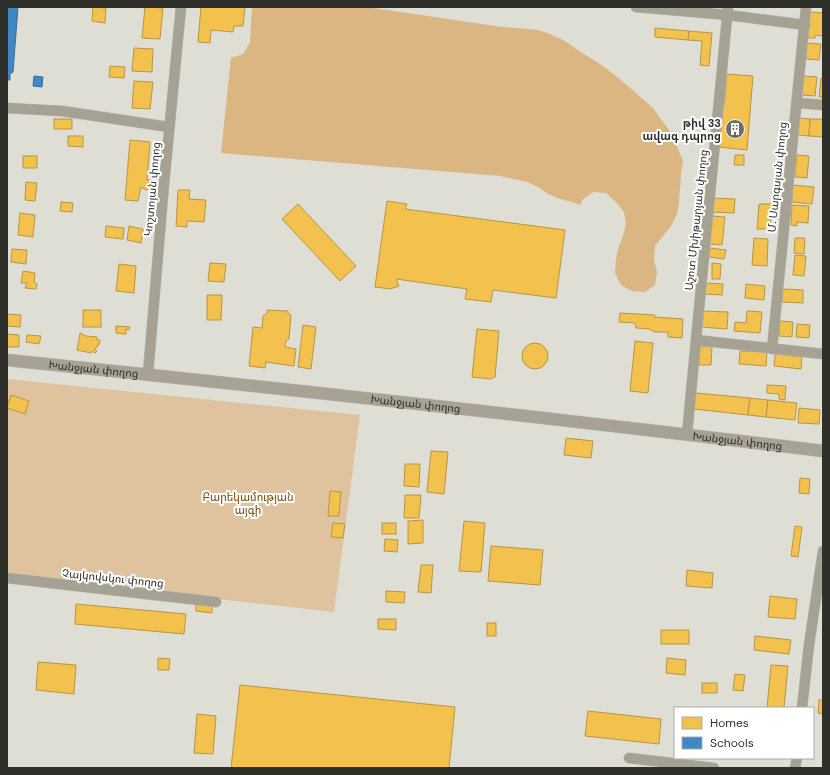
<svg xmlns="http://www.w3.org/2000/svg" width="830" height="775" viewBox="0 0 830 775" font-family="'DM Sans','Noto Sans Armenian',sans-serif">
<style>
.green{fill:#dfc29e}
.forest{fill:#dbb582}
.homes{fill:#f2c14e;stroke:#b89643}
.schools{fill:#3f88c5;stroke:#3a6e96}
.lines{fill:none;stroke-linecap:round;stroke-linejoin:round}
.minor-casing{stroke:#babab3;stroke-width:11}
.major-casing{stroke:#babab3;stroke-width:13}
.minor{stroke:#a5a193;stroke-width:10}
.major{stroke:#a7a294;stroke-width:12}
.labels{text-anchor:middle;stroke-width:4;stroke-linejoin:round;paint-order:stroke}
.poi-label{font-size:11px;font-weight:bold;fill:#30302a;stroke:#fff;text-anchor:end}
.street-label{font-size:11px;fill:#30302a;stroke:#fff}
.park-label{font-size:11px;fill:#754702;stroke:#fff}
</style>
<rect width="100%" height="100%" fill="#deded4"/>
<!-- green -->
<path class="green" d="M7,379L360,415L334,612L7,575Z"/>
<!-- forest -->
<path class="forest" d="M252,7H367L495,26L538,30L550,34L565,41L576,49L600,64L621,80L653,108L671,133L683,161L681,174L679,202L677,214L671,226L655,246L654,260L657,272L655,285L645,292L632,291L621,285L615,273L616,260L618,249L623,236L626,224L624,212L616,202L606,193L593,192L582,200L581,205L561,199L548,194L538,187L527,182L500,176L221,153L231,58L243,54L250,42Z"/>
<!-- homes -->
<g class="homes">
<path d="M93,7L106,8L105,23L92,21Z"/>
<path d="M145,7L163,8L160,39L142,38Z"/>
<path d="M201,7H245L243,26H234L233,32L211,30L210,43L198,42Z"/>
<path d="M810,12L823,13V36L815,35V38H808Z"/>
<path d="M655,28L689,31L688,40L655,37Z"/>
<path d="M689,31L712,33L709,66L700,65L702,41L688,40Z"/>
<path d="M807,43L821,44L819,60L806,59Z"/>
<path d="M134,48L153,49L152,72L132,71Z"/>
<path d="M110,66L125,67L124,78L109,77Z"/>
<path d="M727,74L753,76L747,150L719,147V108L724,106Z"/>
<path d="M803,76L817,77L815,96L802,95Z"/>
<path d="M821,78H823V97H819Z"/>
<path d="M134,81L153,82L150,109L132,108Z"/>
<path d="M799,118L810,119L809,136L798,135Z"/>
<rect x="54" y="119" width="18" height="10"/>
<path d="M810,119H823V137L809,136Z"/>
<path d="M68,136H83V147L68,146Z"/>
<path d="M130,140L150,142L147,180H152L153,187H150V189L146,190L141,187L138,201L125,200Z"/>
<path d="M735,155H744V165H734Z"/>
<path d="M797,155L809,156L807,178L795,177Z"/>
<rect x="23" y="156" width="14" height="12"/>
<path d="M26,182L37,183L35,201L25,200Z"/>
<path d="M793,185L814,187L812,204L792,202Z"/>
<path d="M178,190H190L189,199L206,200L204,222L187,221V227L176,226Z"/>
<path d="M712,198L735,199L734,213L711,212Z"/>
<path d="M387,201L407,204L405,209L565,230L556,298L493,290L491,302L465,299L467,289L396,279L399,286L390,289L375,287Z"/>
<path d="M61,202L73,203L72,212L60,211Z"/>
<path d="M298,204L356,266L340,281L282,219Z"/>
<path d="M759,204H772L770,229H757Z"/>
<path d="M792,205L809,206L808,223L797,222V226L791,225Z"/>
<path d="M20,213L35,215L33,237L18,235Z"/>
<path d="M712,216L725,217L722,245L709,244Z"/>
<path d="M106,226L124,228L123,239L105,237Z"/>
<path d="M129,226L143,229L141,243L127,240Z"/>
<path d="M754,238L768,239L767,266L752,265Z"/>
<path d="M795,238H805L804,254L794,253Z"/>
<path d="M710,248L726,250L724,259L709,257Z"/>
<path d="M12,249L27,250L26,264L11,262Z"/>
<path d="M795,255L806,256L804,276L793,275Z"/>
<path d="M210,263L226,264L224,282L208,281Z"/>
<path d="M712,263L721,264L720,279H712Z"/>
<path d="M119,264L136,266L134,293L116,291Z"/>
<path d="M23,271L35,273L34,282L37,284L36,289L25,288L27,283H21Z"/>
<path d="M705,283L723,284L722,295L704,294Z"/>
<path d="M746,284L765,286L764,300L745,298Z"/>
<path d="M783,289L803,290V303L782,302Z"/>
<path d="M207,295H222L221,320H207Z"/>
<rect x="83" y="310" width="18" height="17"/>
<path d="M267,310L288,311V313L291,315L289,339L286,341L285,347L296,349L294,366L266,362L265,368L249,366L253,327L262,328L263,316L267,313Z"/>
<path d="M702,311L728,312L727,329L701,327Z"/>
<path d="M747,311L762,312L760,333L734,331L735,322L746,323Z"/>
<path d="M620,313L655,315L654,317L683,319L682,338L668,337V332H655L649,329L636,328L635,323L619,322Z"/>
<path d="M7,314L21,315L20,327L7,326Z"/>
<path d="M780,321L793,322L792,337L779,336Z"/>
<path d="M797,324L810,325L809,338L796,337Z"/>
<path d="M303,325L316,327L311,369L298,367Z"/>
<path d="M116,326L130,327L129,330L126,329V334L116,333Z"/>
<path d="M477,329L499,331L495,377L491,379L472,377Z"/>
<path d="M80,333L86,336L97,337V340H100L99,345L97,346L95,350L97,351L95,353L92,351L91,353L77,350Z"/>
<path d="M7,334L19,335V347H7Z"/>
<path d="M27,335L41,336L39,344L26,342Z"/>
<path d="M635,341L653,343L648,393L630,391Z"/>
<circle cx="535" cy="356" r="13"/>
<path d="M700,346L712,347L711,365H699Z"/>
<path d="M740,351L767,352L766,366L739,364Z"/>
<path d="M775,354L802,357L801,369L774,366Z"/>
<path d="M767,385L786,386L785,400L779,399V394L767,393Z"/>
<path d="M696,393L750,398L748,415L694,409Z"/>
<path d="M11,395L29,401L25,414L7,408Z"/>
<path d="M750,398L768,400L766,417L748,415Z"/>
<path d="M768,400L797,403L795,420L766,417Z"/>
<path d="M799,408L820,410L819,424L798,423Z"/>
<path d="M566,438L593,441L591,458L564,455Z"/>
<path d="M431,451L448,452L444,494L427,492Z"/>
<path d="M405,464H420L419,487L404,486Z"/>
<path d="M800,478L810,479L809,494L799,493Z"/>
<path d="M330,491L341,492L339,516H328Z"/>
<path d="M405,495H421L419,518H404Z"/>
<path d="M423,520V543L408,544V521Z"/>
<path d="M464,521L485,523L481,572L459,571Z"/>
<path d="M333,523L345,524L343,538L331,537Z"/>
<rect x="382" y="523" width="14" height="11"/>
<path d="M795,526L802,527L798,557L791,556Z"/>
<path d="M385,539L398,540L397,552L384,551Z"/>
<path d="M491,546L543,550L540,585L488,581Z"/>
<path d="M421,565H433L431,593L418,592Z"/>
<path d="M687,570L713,573L712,588L686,586Z"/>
<path d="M386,591L405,592L404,603L386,602Z"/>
<path d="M770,596L797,599L795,619L768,617Z"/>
<path d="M196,603L212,604V613L196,611Z"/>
<path d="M76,604L186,614L184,634L75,624Z"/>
<path d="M378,619H396V630L378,629Z"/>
<rect x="487" y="623" width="9" height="13"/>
<rect x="661" y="630" width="28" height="14"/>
<path d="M755,636L791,640L789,654L754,650Z"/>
<path d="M158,658L170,659L169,670H158Z"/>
<path d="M667,658L686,660L685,675L666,673Z"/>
<path d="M38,662L76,665L74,694L36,690Z"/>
<path d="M771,665L788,666L784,708H767Z"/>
<path d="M735,674L745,675L743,691L733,690Z"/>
<rect x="702" y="683" width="15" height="10"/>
<path d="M240,685L455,707L449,768H231Z"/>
<path d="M819,700H823V714L818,713Z"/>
<path d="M588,711L661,719L659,744L585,736Z"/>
<path d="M197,714L216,716L213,754L194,753Z"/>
</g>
<!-- schools -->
<g class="schools">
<path d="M7,7H18L13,72L10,74V80H7Z"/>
<path d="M34,76L43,77L42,87L33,86Z"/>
</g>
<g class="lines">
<!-- minor casing -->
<g class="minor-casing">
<g id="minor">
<path d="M636,7L728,15L805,25"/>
<path d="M797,103L823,105"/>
<path d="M7,108L62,111L169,127"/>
<path d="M696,340L823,354"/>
<path d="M772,349L806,7"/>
<path d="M148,374L164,184L181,7"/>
<path d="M687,434L728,7"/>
<path d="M7,578L216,602"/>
<path d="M802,708L809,645L823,551"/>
<path d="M629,758L714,768"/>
<path d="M795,768L797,758"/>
</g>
</g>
<!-- major casing -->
<g class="major-casing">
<g id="major">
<path id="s1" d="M7,360C279,388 551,418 823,451"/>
</g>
</g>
<!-- minor -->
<use href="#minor" class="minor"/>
<!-- major -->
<use href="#major" class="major"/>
</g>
<!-- icons -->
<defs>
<g id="building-disc" transform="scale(1)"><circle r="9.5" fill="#6d6d66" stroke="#fff"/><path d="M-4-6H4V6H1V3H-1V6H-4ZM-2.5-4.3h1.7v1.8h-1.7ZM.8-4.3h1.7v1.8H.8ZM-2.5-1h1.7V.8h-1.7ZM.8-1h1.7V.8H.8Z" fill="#fff"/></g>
</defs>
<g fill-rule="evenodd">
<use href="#building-disc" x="735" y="129"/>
</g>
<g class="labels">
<!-- poi labels -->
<g class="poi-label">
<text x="721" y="127">թիվ 33<tspan x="721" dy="13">ավագ դպրոց</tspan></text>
</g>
<!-- street labels -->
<g class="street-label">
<text transform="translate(777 177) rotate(-84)" y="4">Մ. Սարգսյան փողոց</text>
<text transform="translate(152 189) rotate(-85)" y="4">Կոշտոյան փողոց</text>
<text transform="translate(696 220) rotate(-84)" y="4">Աշոտ Մխիթարյան փողոց</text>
<text dy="4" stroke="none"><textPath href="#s1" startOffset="87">Խանջյան փողոց</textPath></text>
<text dy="4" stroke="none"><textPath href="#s1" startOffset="411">Խանջյան փողոց</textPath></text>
<text dy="4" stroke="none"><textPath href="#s1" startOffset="735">Խանջյան փողոց</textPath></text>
<text transform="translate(113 578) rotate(6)" y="4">Չայկովսկու փողոց</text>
</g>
<!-- park labels -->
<g class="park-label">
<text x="248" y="501">Բարեկամության<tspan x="248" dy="13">այգի</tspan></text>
</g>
</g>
<!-- border -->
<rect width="830" height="775" fill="none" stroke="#30302a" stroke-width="16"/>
<!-- legend -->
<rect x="674" y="707" width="140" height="52" fill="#ffffff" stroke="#acacaa"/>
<rect x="682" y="717" width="20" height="12" fill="#f2c14e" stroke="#acacaa"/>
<text x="710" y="727" font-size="12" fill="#30302a">Homes</text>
<rect x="682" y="737" width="20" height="12" fill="#3f88c5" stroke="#acacaa"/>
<text x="710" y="747" font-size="12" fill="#30302a">Schools</text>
</svg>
